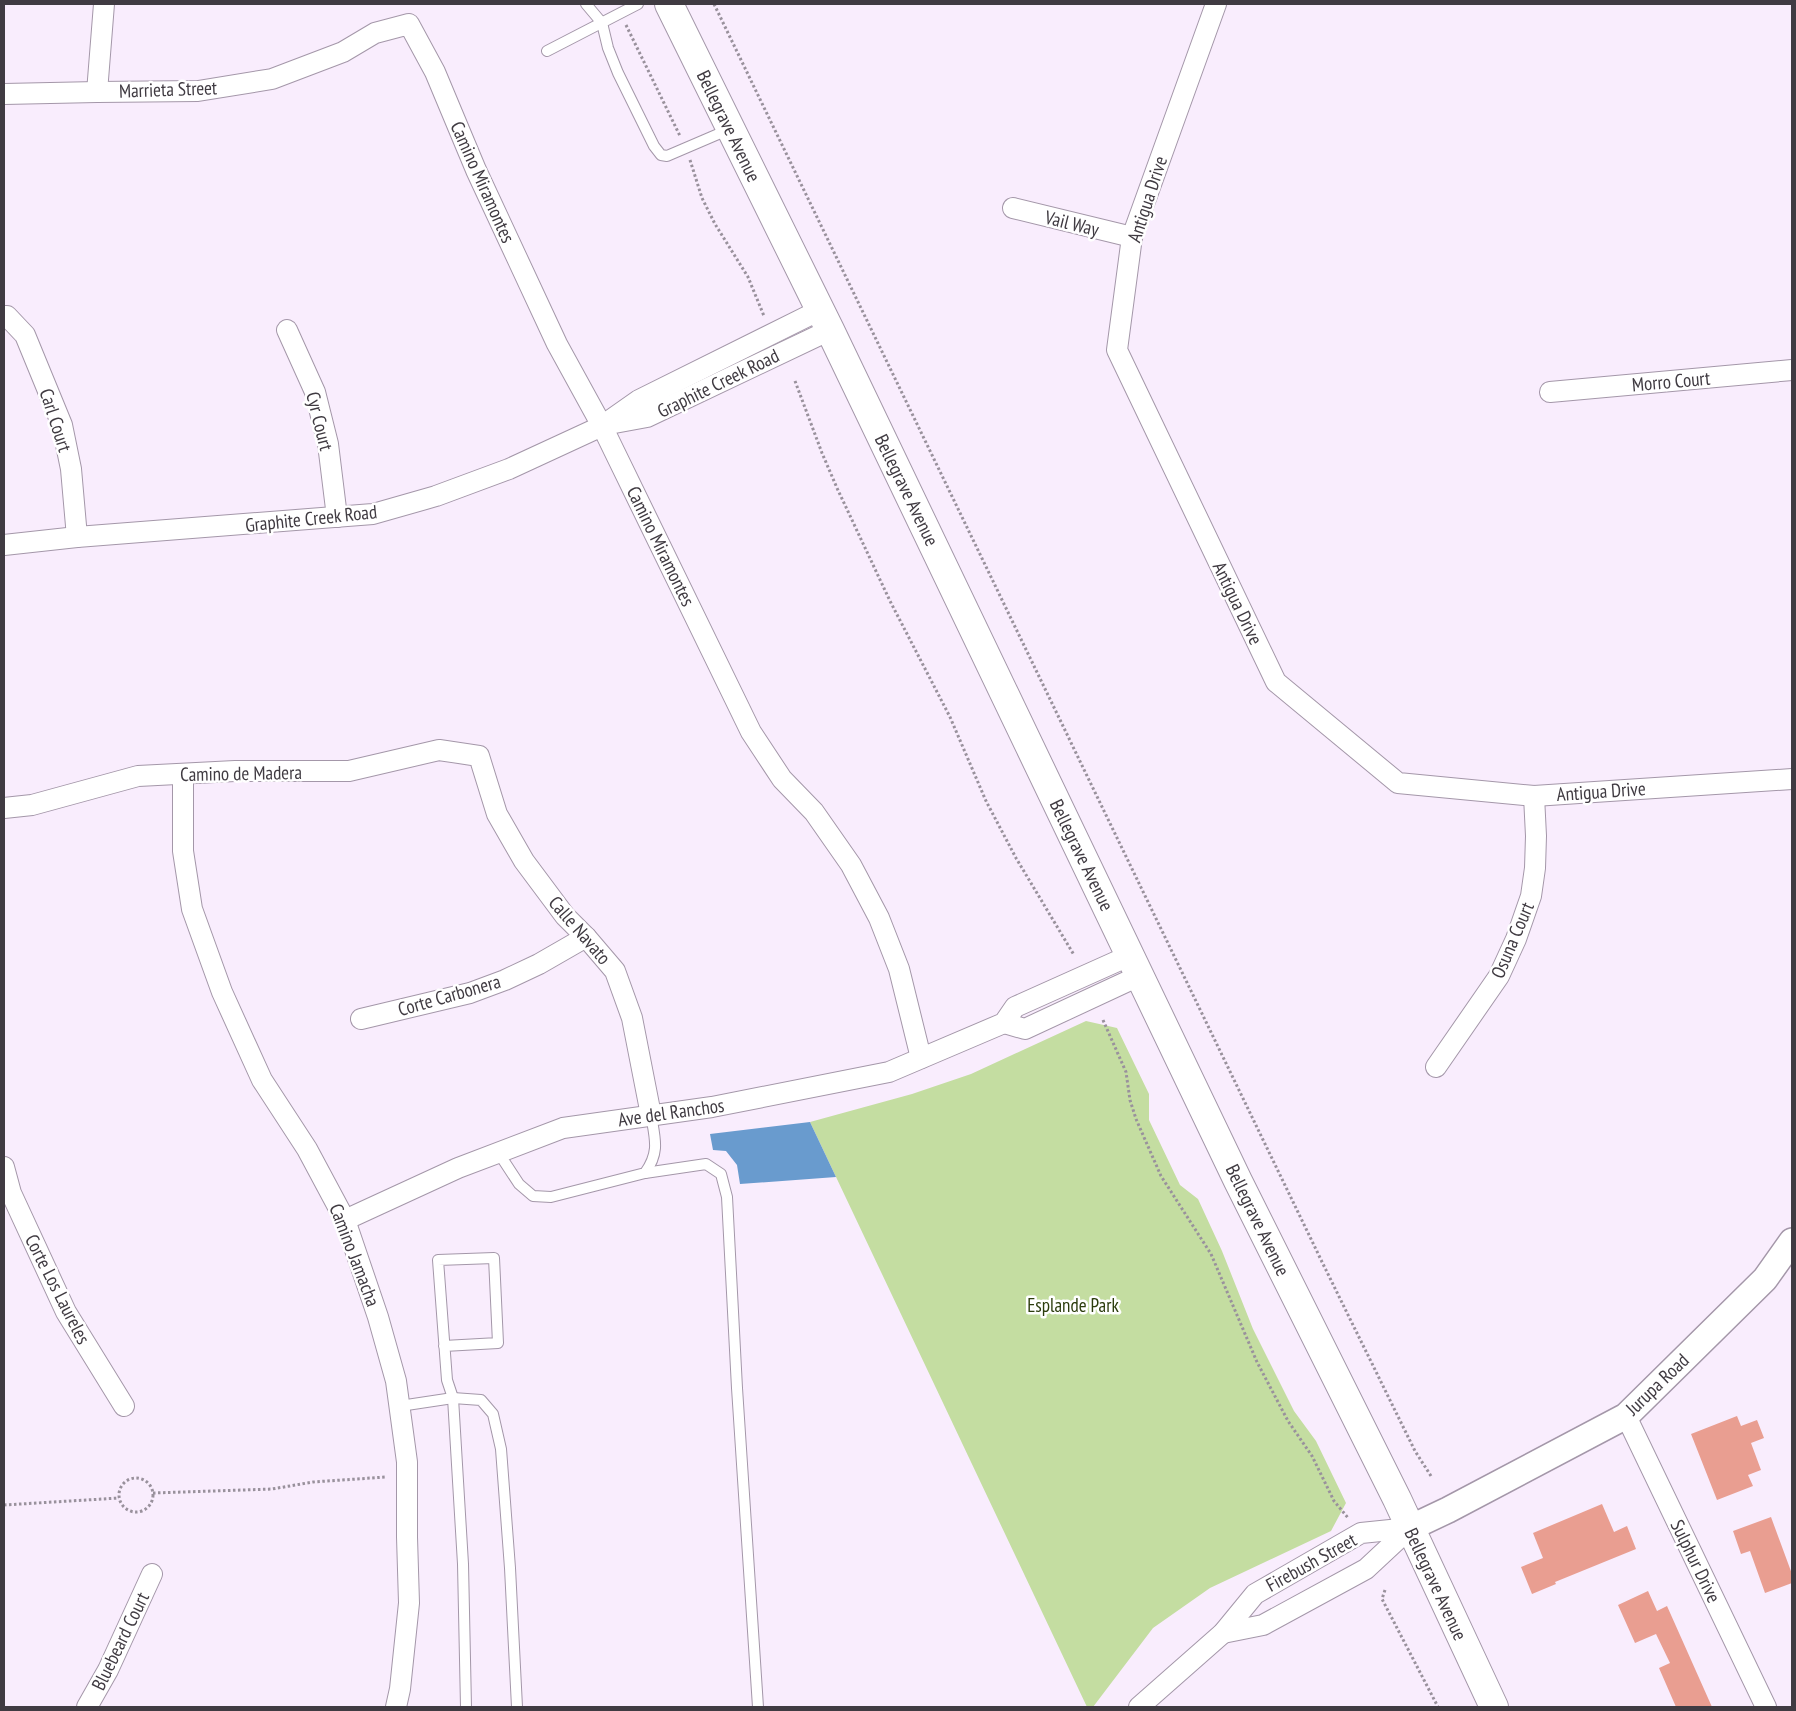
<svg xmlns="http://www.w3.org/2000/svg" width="1796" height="1711" viewBox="0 0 1796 1711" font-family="'PT Sans Narrow',sans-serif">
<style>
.green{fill:#c4dda1}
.water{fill:#699bce}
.building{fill:#e99e91}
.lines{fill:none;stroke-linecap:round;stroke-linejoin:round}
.service-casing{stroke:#a497a9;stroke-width:12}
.minor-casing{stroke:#a497a9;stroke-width:22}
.tertiary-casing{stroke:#a497a9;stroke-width:28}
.secondary-casing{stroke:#a497a9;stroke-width:30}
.path{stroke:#99919c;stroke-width:3;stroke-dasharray:2.5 2.5;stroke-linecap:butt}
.service{stroke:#fff;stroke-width:10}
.minor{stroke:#fff;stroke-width:20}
.tertiary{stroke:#fff;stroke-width:25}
.secondary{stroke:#fff;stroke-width:28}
.labels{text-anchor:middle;stroke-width:5;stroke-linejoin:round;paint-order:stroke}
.street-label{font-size:19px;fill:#403b42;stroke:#fff}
.park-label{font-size:19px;fill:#2c3d0d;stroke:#fff}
</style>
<rect width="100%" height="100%" fill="#f9edfd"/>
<!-- green -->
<path class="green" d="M1086,1021L1117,1028L1149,1094V1120L1180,1185L1198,1199L1222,1251L1253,1329L1294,1411L1316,1441L1346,1503L1331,1531L1210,1588L1153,1628L1093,1707H1087L810,1122L912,1094L971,1074Z"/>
<!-- water -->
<path class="water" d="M810,1122L836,1177L740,1184L737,1165L726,1151L713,1150L710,1134Z"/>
<!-- building -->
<g class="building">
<path d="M1737,1416L1741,1426L1757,1420L1764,1438L1751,1443L1761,1470L1748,1475L1753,1486L1717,1500L1691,1434Z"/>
<path d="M1602,1504L1614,1532L1627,1526L1636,1549L1555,1582L1556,1584L1532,1594L1521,1567L1543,1558L1533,1533Z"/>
<path d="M1771,1517L1792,1574V1583L1765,1593L1750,1551L1741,1554L1733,1531Z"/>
<path d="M1648,1591L1657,1611L1667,1606L1712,1707H1676L1659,1668L1670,1663L1656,1634L1635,1643L1618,1605Z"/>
</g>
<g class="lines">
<!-- service casing -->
<g class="service-casing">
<g id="service">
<path d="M586,4L602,23L608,48L618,73L654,146L661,155L667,156L730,129"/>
<path d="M547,51L638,4"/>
<path d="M498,1152L519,1184L533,1196L551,1197L645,1173C660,1152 655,1139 651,1115"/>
<path d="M645,1173L706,1164L721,1174L727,1197L737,1388L758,1707"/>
<path d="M444,1346L498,1343L494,1258L438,1260L447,1380L453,1398L463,1564L466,1707"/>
<path d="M400,1406L453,1398L481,1400L493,1414L501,1449L510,1568L517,1707"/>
</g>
</g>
<!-- minor casing -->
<g class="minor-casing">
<g id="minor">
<path d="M1216,4L1132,237L1117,350L1276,682L1398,783L1534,796L1792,779"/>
<path d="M97,92L104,4"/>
<path d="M4,94L97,92L198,91L272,79L343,52L375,33L409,24L435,72L476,170L557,344L602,426L751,732L782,779L814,812L851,865L879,918L899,969L921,1058"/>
<path d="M1013,208L1132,237"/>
<path d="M4,316H7L25,335L62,425L71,469L77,537"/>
<path d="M287,330L315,392L328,444L337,517"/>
<path d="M1550,392L1792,370"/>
<path d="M609,424L647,417L830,330"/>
<path d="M4,545L77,537L373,514L436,496L509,469L602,426L639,400L820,310"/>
<path d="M183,774V851L192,909L222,992L262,1080L307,1149L345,1220L378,1317L396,1381L407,1462V1537L409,1603L400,1689L396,1707"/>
<path d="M4,808L32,805L138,776L235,771H349L439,750L479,756L497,814L524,861L565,916L586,937L615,971L632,1018L651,1115"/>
<path d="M361,1019L470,993L505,980L539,964L586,937"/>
<path d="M1004,1023L1025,1029L1141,975"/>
<path d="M1436,1067L1499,976L1516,939L1531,896L1535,868L1536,836L1534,796"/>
<path d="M4,1167L11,1193L66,1312L124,1406"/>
<path d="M345,1220L458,1168L563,1128L712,1107L889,1072L1004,1023L1015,1007L1131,955"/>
<path d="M1626,1416L1766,1707"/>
<path d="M1223,1633L1263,1625L1366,1569L1410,1528"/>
<path d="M87,1707L108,1670L152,1574"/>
<path d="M1139,1707L1223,1633L1255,1594L1361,1533L1410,1528"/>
</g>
</g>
<!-- tertiary casing -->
<g class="tertiary-casing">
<path id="tertiary" d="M1410,1528L1448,1510L1626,1416L1765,1279L1792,1241"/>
</g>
<!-- secondary casing -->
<g class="secondary-casing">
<path id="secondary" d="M669,4L830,330L1238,1181L1397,1499L1494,1707"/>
</g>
<!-- path -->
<g class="path">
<path d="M714,4L1324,1266L1415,1451L1431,1476"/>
<path d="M626,25L680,136"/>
<path d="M690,160L702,198L715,224L748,277L764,316"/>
<path d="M795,381L822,453L837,488L890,601L950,717L986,801L1016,858L1074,955"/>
<path d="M1103,1020L1126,1072L1130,1100L1136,1119L1161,1176L1211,1254L1257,1362L1288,1421L1312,1456L1334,1501L1349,1519"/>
<circle cx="136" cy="1495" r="17"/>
<path d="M153,1493L272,1489L313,1482L386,1477"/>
<path d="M4,1505L119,1498"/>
<path d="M1385,1590L1382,1599L1438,1707"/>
</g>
<!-- service -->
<use href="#service" class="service"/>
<!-- minor -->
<use href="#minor" class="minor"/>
<!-- tertiary -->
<use href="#tertiary" class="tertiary"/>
<!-- secondary -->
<use href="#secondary" class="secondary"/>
</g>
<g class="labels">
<!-- street labels -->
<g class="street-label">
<text transform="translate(168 89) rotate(-2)" y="7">Marrieta Street</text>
<text transform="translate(729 126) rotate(64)" y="7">Bellegrave Avenue</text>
<text transform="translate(483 182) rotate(66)" y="7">Camino Miramontes</text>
<text transform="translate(1147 199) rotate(-72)" y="7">Antigua Drive</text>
<text transform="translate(1072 223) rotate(14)" y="7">Vail Way</text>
<text transform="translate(1671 381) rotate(-5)" y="7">Morro Court</text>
<text transform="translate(718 383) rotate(-26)" y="7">Graphite Creek Road</text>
<text transform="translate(56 420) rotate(72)" y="7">Carl Court</text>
<text transform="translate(320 421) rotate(76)" y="7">Cyr Court</text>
<text transform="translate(907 490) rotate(64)" y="7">Bellegrave Avenue</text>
<text transform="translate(311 518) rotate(-6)" y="7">Graphite Creek Road</text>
<text transform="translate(661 546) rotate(64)" y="7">Camino Miramontes</text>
<text transform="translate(1238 603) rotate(64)" y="7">Antigua Drive</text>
<text transform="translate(241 773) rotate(-1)" y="7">Camino de Madera</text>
<text transform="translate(1601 791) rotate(-4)" y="7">Antigua Drive</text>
<text transform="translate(1082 855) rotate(64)" y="7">Bellegrave Avenue</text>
<text transform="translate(580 930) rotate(49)" y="7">Calle Navato</text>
<text transform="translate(1512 940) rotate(-67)" y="7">Osuna Court</text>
<text transform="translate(449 995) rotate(-16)" y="7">Corte Carbonera</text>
<text transform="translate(671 1112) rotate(-8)" y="7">Ave del Ranchos</text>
<text transform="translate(1258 1220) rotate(64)" y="7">Bellegrave Avenue</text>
<text transform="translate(355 1255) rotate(69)" y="7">Camino Jamacha</text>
<text transform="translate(58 1289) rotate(63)" y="7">Corte Los Laureles</text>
<text transform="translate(1657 1384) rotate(-44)" y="7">Jurupa Road</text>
<text transform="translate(1696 1561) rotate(64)" y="7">Sulphur Drive</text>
<text transform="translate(1311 1562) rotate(-29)" y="7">Firebush Street</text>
<text transform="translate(1436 1584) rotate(65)" y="7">Bellegrave Avenue</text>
<text transform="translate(120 1641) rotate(-64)" y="7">Bluebeard Court</text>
</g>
<!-- park labels -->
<g class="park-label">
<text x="1073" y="1312">Esplande Park</text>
</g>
</g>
<!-- border -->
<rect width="1796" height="1711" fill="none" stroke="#403b42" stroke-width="10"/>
</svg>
